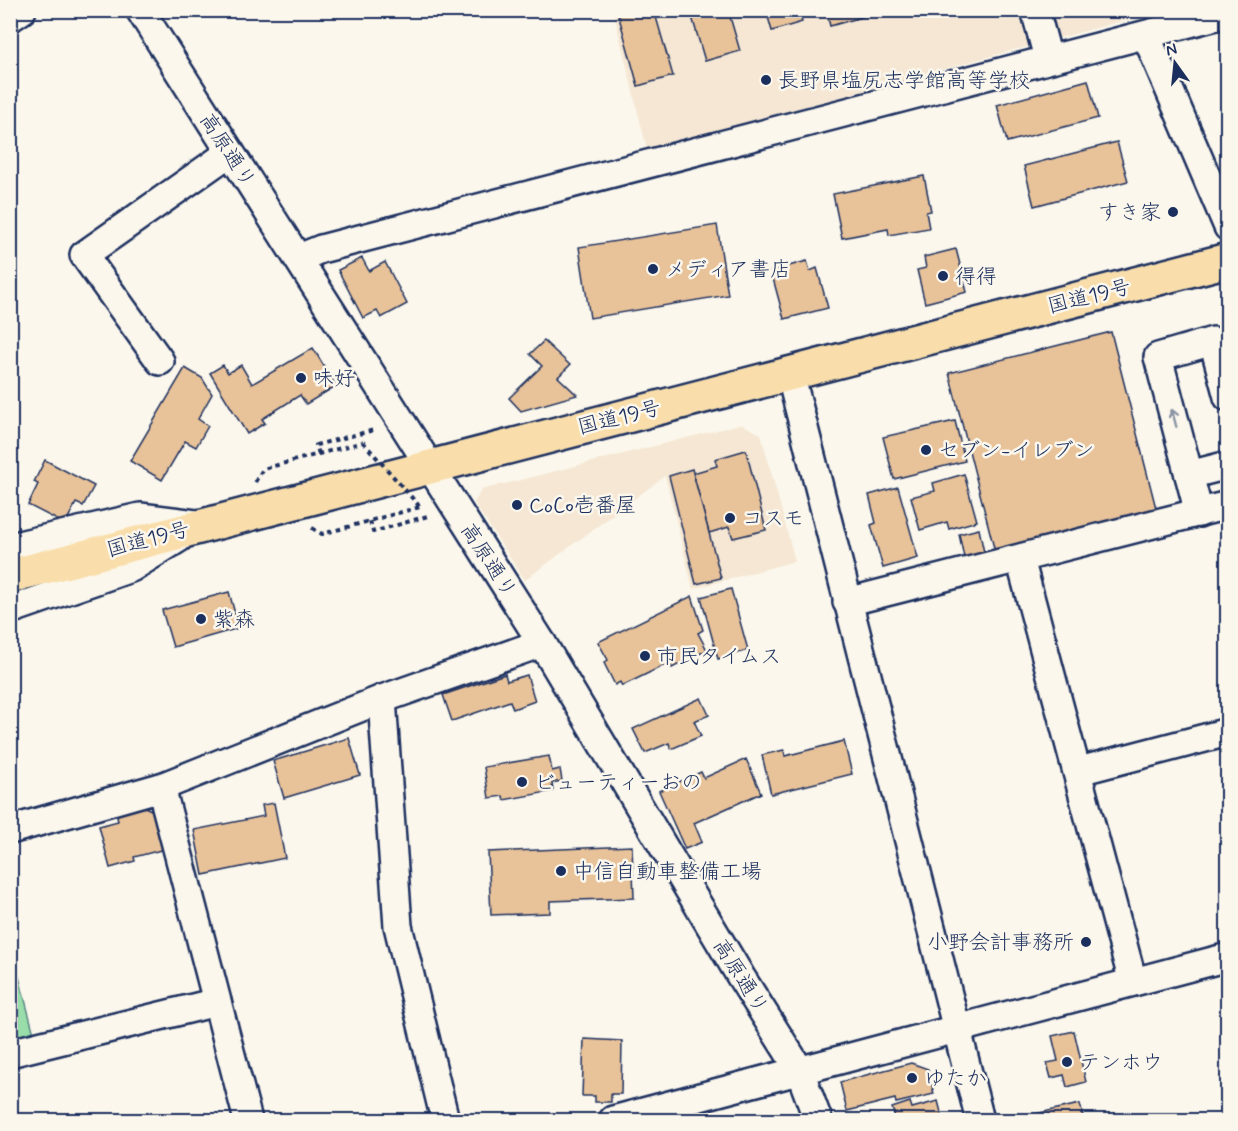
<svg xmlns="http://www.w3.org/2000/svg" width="1238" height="1131" viewBox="0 0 1238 1131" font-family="Mynerve,'Klee One',sans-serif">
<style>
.built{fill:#f5e7d3}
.green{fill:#99deaa;stroke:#5a8684;stroke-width:1.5}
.building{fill:#e8c299;stroke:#1b2f5e;stroke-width:1.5}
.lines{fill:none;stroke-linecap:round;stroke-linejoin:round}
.minor-casing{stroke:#1b2f5e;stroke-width:32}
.highway-casing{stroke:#1b2f5e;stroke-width:38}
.path{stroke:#1b2f5e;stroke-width:4;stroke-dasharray:4.5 4.5;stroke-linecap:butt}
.minor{stroke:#fbf7ec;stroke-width:27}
.highway{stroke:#f9deab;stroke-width:33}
.path-bridge{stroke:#1b2f5e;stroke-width:4;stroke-dasharray:4.5 4.5;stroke-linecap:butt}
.oneway{stroke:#8b93a5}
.poi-dot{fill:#1b2f5e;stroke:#fbf7ec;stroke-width:2}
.labels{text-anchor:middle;stroke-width:5;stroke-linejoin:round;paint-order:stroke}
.poi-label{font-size:21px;fill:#1b2f5e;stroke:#fbf7ec;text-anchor:start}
.street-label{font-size:21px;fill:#1b2f5e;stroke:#fbf7ec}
</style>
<rect width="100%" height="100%" fill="#fbf7ec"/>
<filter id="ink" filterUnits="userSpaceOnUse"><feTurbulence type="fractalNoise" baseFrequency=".0167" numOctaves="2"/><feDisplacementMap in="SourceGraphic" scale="12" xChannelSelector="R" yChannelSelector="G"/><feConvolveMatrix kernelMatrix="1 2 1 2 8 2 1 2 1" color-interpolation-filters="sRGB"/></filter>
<g filter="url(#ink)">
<!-- built -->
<g class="built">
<path d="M613,10L1159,11L647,149Z"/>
<path d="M741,424L761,434L795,561L693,589L665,476L525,580L474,503L481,490Z"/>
</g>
<!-- green -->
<path class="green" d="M10,943L34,1034L10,1040Z"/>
<!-- building -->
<g class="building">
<path d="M617,10H654L673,76L638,86Z"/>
<path d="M690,10H728L740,51L705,61Z"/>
<path d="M766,10H799L802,22L772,31Z"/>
<path d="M826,10H887L830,26Z"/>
<path d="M1088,80L1098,118L1007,142L997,105Z"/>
<path d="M1117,142L1128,181L1034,206L1024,166Z"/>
<path d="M924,176L931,211L926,212L929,228L889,235L888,229L842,238L833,194Z"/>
<path d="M717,225L728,295L590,318L579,247Z"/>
<path d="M956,249L967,292L925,303L917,270L926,268L924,257Z"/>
<path d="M362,258L369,271L385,262L407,304L381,318L377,311L363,318L338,270Z"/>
<path d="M807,261L810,271L817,268L828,308L784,319L771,271Z"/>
<path d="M1111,332L1157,512L995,552L949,373Z"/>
<path d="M544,341L570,365L558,377L577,395L521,411L509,398L542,366L530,354Z"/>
<path d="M313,348L336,386L306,404L300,395L262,419L265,423L247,434L210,373L223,365L228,373L241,365L252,384Z"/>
<path d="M185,368L202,378L212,394L198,419L208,426L196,447L185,441L162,480L130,461Z"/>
<path d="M955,421L965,461L894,479L883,437Z"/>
<path d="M746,450L766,530L733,538L729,527L709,533L693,473L717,466L715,459Z"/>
<path d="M45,460L94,486L83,506L76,503L65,524L28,505L38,484L34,482Z"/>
<path d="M692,469L721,578L696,584L669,476Z"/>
<path d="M964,474L977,521L949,529L947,522L920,530L911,497L935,491L933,483Z"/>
<path d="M898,487L918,558L883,568L871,525L876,523L869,495Z"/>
<path d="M979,529L985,557L965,562L959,534Z"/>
<path d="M731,589L748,650L718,659L701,597Z"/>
<path d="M229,592L239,628L173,647L162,610Z"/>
<path d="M692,596L703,630L698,633L707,650L672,668L669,663L622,686L620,682L615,685L604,663L608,660L598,642Z"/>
<path d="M505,674L507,681L527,675L535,701L513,709L510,701L452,721L443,695Z"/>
<path d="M701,698L709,715L694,721L701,736L671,749L669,743L645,753L633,729Z"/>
<path d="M349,738L360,775L284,798L273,761Z"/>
<path d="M844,741L852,774L771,794L762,755L784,750L785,756Z"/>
<path d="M549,756L552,771L560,769L562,781L552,783L553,791L504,800L503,796L489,798L484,767Z"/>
<path d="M746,759L761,793L694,823L702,842L685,849L659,791L701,772L704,778Z"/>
<path d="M274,803L285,858L203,875L194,830L264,816L262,805Z"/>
<path d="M143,806L155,812L165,849L134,857L135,861L110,868L99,826L118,821L116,813Z"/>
<path d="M632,846L634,898L550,901V913L491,915L488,852Z"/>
<path d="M1074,1031L1086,1082L1067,1087L1064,1075L1051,1078L1047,1063L1058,1061L1052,1036Z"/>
<path d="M584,1039L622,1041L621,1094H611V1102H595V1096H582Z"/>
<path d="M911,1063L928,1069L934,1094L896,1103L895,1099L847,1111L840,1082Z"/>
<path d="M938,1101L943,1120H896L892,1108L910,1102L912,1108Z"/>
<path d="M1080,1104L1084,1120H1031L1030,1115Z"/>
</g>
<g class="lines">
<!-- minor casing -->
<g class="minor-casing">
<g id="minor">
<path d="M140,10L542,643L741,977L799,1069L818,1120"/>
<path d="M1035,10L1048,58"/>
<path d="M10,18L22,10"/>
<path d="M1146,35L1228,227"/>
<path d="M299,258L321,249L1228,13"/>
<path d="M160,361L84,255L229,153"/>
<path d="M790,373L980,1120"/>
<path d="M1189,475L1228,465"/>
<path d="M1199,513L1158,357L1213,341L1228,397"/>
<path d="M10,547L140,517L196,524"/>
<path d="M1020,559L1133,982"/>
<path d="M847,602L1228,505"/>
<path d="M10,610L131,568L179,538"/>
<path d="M382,699L398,926L445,1120"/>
<path d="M1079,771L1228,732"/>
<path d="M161,787L248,1120"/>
<path d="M10,830L161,787L382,699L542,643"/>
<path d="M10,1053L217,1002"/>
<path d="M613,1120L1228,957"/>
</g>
</g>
<!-- highway casing -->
<g class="highway-casing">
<path id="highway" d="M10,576L1228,260"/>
</g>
<!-- path -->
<g class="path">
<path d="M319,454L316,445L374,430"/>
<path d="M255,482L263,469L363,442"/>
<path d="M370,521L373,532L431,515"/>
<path d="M312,528L322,534L420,507"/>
</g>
<!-- minor -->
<use href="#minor" class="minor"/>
<!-- highway -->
<use href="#highway" class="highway"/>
<!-- path-bridge -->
<path class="path-bridge" d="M363,442L420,507"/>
</g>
<!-- one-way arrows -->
<defs><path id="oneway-shaft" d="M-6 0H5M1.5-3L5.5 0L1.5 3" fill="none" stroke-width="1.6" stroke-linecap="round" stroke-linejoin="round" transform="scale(1.5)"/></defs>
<use class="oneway" href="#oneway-shaft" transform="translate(1174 418) rotate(-105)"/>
</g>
<!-- markers -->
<g class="poi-dot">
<circle cx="766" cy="80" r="6"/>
<circle cx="1173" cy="212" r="6"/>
<circle cx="653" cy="269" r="6"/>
<circle cx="943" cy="276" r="6"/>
<circle cx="301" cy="378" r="6"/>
<circle cx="926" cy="450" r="6"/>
<circle cx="517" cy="505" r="6"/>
<circle cx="730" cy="518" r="6"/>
<circle cx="201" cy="619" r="6"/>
<circle cx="645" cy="656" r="6"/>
<circle cx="522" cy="782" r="6"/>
<circle cx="561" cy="871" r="6"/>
<circle cx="1086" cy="942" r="6"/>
<circle cx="1067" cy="1062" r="6"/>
<circle cx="912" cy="1078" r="6"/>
</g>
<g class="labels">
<!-- poi labels -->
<g class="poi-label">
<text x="778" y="87">長野県塩尻志学館高等学校</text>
<text x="1161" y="219" text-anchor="end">すき家</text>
<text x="665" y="276">メディア書店</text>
<text x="955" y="283">得得</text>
<text x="313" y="385">味好</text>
<text x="938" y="457">セブン-イレブン</text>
<text x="529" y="512">CoCo壱番屋</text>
<text x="742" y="525">コスモ</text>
<text x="213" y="626">紫森</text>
<text x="657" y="663">市民タイムス</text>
<text x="534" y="789">ビューティーおの</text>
<text x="573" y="878">中信自動車整備工場</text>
<text x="1074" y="949" text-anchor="end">小野会計事務所</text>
<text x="1079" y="1069">テンホウ</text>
<text x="924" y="1085">ゆたか</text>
</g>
<!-- street labels -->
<g class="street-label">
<text transform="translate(228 150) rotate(57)" y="7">高原通り</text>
<text transform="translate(1089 296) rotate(-14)" y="7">国道19号</text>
<text transform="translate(619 417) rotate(-14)" y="7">国道19号</text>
<text transform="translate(148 539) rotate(-15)" y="7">国道19号</text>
<text transform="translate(489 560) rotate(57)" y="7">高原通り</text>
<text transform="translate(741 976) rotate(58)" y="7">高原通り</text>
</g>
</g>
<!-- margin -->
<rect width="1238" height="1131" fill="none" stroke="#fbf7ec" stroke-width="36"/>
<rect x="18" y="18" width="1202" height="1095" fill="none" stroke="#1b2f5e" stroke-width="2" filter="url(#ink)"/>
<!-- north arrow -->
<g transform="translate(1175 63) rotate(345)" stroke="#fbf7ec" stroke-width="4.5" paint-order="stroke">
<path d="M0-4.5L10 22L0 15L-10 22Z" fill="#1b2f5e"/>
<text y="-9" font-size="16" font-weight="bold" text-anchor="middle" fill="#1b2f5e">N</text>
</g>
</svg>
